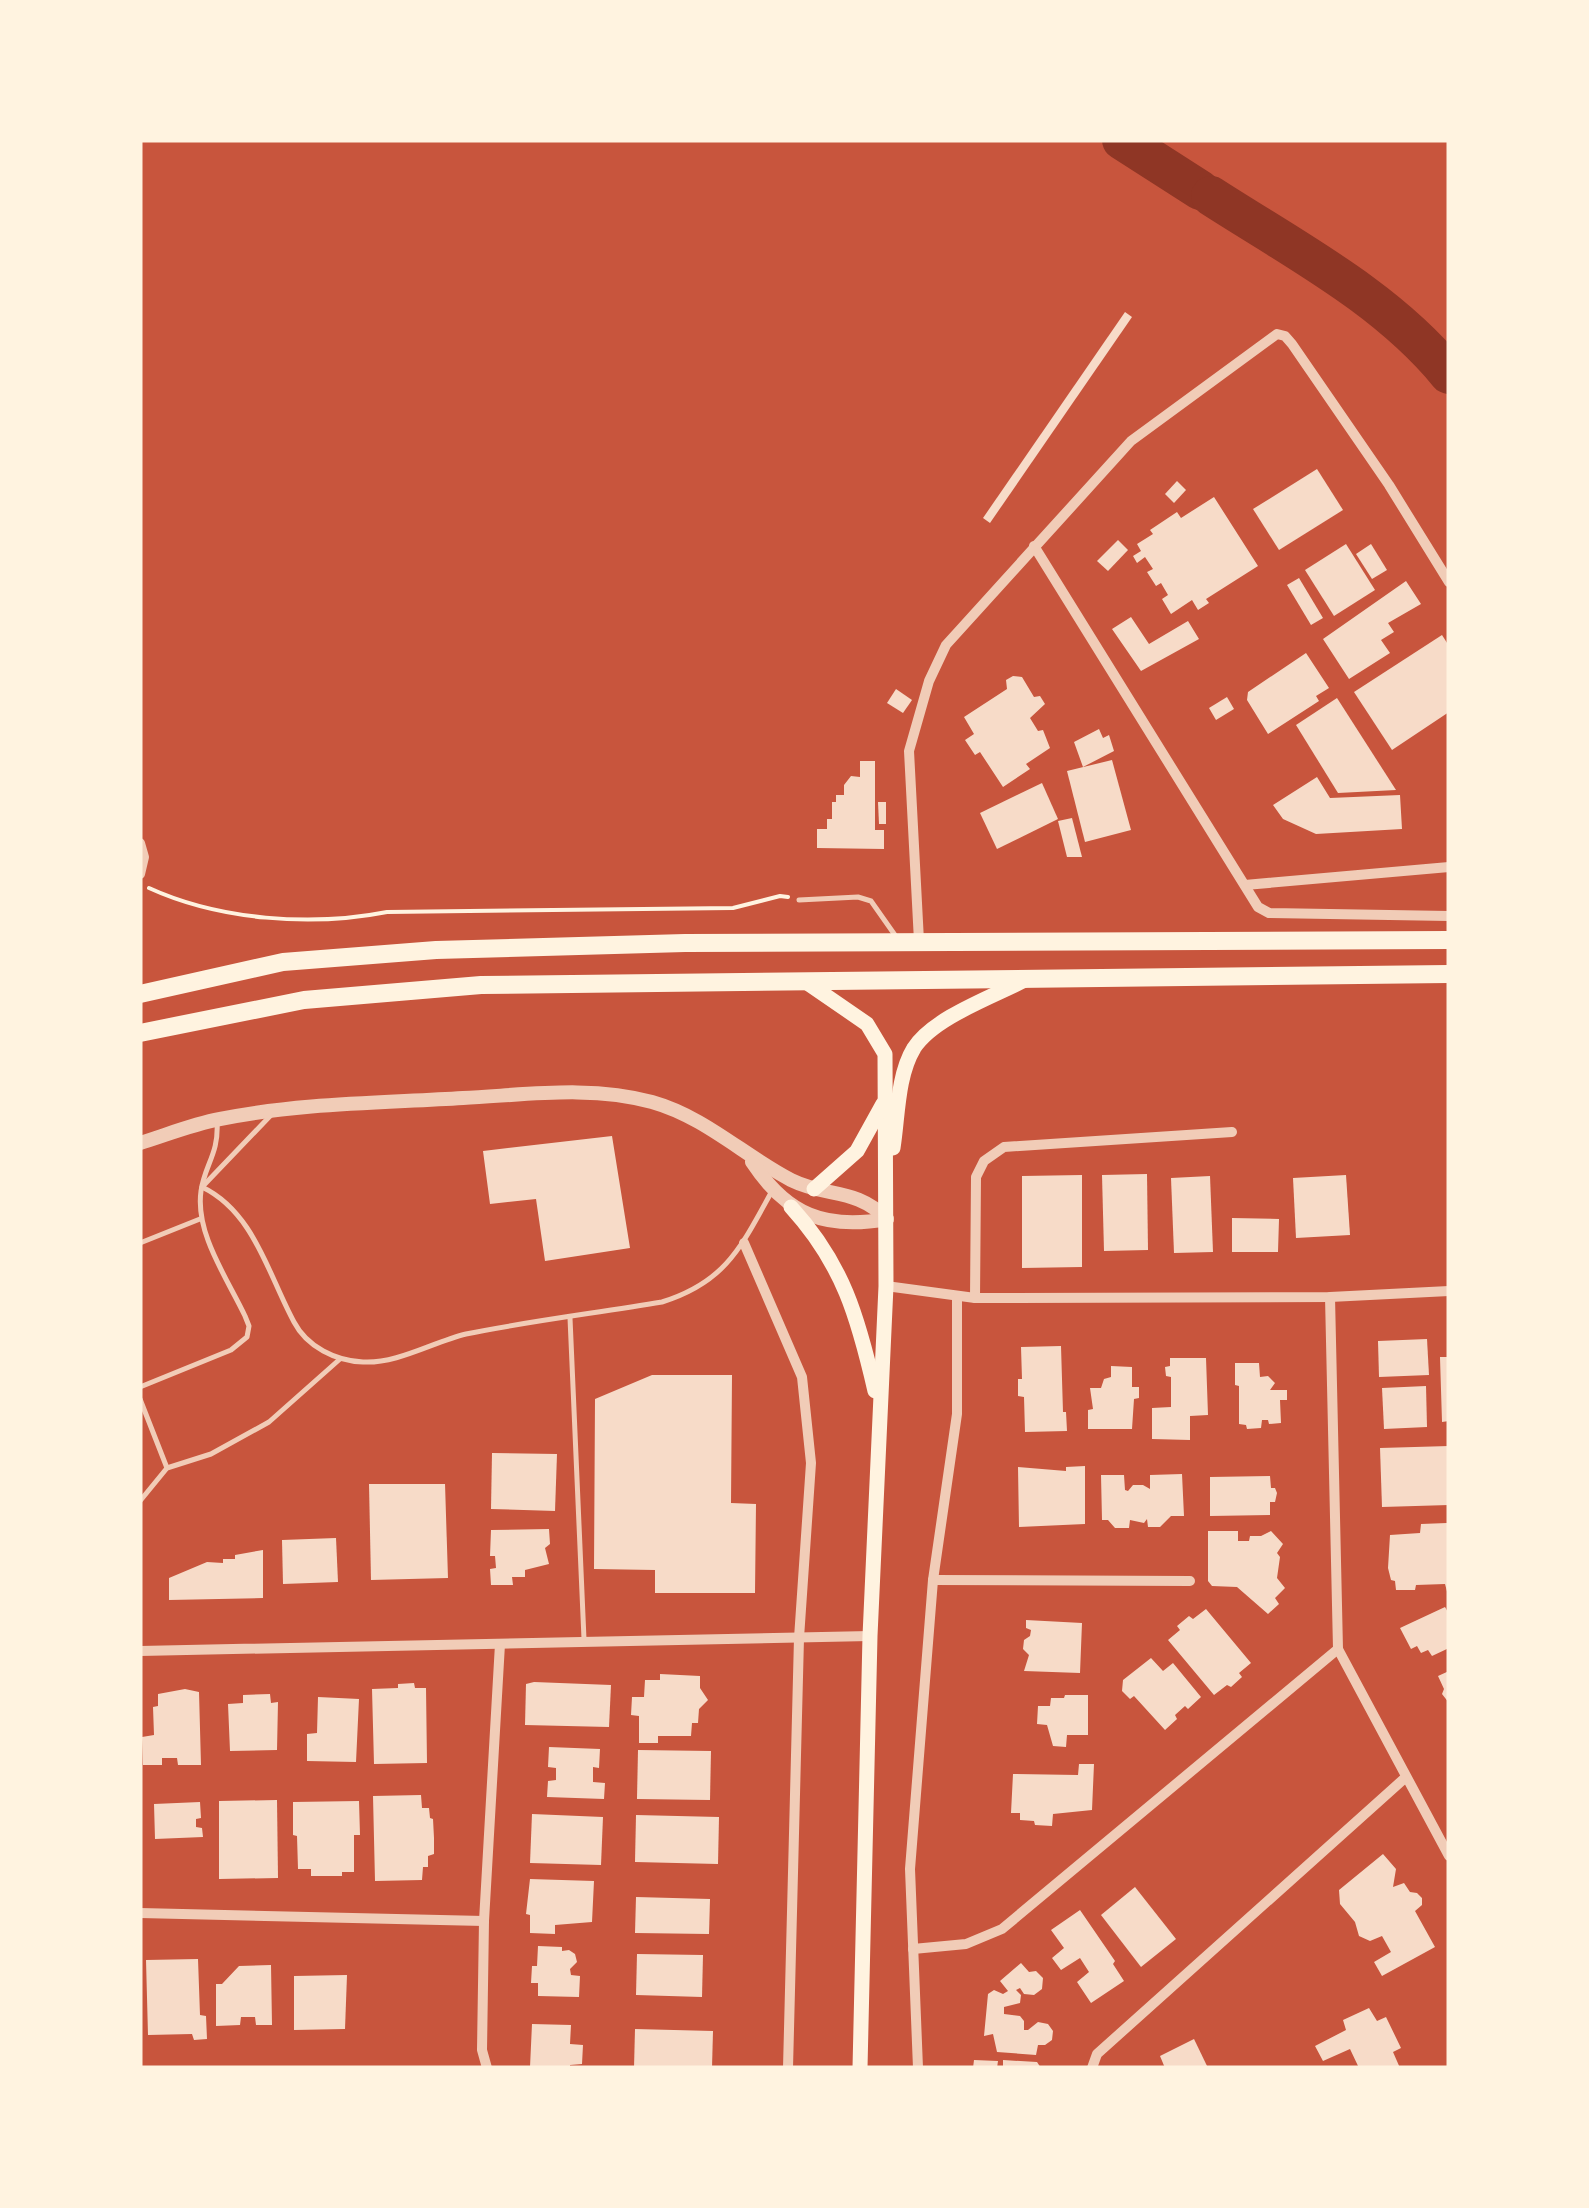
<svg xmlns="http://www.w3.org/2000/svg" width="1589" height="2208" viewBox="0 0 1589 2208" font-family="Montserrat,sans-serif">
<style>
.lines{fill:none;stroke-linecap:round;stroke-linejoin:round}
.river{stroke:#8f3625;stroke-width:40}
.building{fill:#f7dbc8}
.path{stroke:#fff3e0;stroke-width:4}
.service{stroke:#f1ccb7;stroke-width:5}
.minor{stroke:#f1ccb7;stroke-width:10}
.tertiary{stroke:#f1ccb7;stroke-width:14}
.secondary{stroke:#fff3e0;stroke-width:15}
.primary{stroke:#fff3e0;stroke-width:18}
</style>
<rect width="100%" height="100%" fill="#c8553d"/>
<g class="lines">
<!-- river -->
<g class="river">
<path d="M1122,140L1200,190"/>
<path d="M1211,196C1293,249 1386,297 1449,374"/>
</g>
</g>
<!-- building -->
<g class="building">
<path d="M1125,312L1132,317L990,523L983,518Z"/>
<path d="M1317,469L1343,510L1279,550L1253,509Z"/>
<path d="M1177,481L1186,490L1174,503L1165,494Z"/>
<path d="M1214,497L1258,566L1206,599L1209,603L1198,610L1192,600L1171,614L1162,599L1168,595L1161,583L1156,586L1147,572L1153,569L1145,557L1137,563L1133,556L1141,551L1137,544L1153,534L1150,530L1177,512L1181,518Z"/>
<path d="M1118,540L1128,550L1108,571L1097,561Z"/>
<path d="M1346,544L1375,590L1334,616L1305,570Z"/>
<path d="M1371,544L1387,570L1372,579L1356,554Z"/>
<path d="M1299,578L1323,618L1311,625L1287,585Z"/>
<path d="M1406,581L1421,604L1388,623L1394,632L1381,640L1390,653L1349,679L1323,639Z"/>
<path d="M1131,617L1149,644L1188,621L1199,639L1141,671L1112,629Z"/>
<path d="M1442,635L1449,646V712L1392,750L1354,692Z"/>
<path d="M1306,653L1329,688L1316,696L1319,701L1268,734L1247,700L1248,692Z"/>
<path d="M1013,676L1022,677L1034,697L1040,696L1045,704L1030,718L1038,731L1043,730L1050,748L1026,764L1030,769L1003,787L980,752L975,755L965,740L974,734L964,717L1007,689L1006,680Z"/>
<path d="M896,689L912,700L903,713L887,703Z"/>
<path d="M1227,697L1234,709L1216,720L1209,708Z"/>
<path d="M1337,698L1396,790L1338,793L1296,725Z"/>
<path d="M1099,729L1103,738L1109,735L1114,751L1083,767L1074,742Z"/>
<path d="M1112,760L1131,830L1085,842L1067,771Z"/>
<path d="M860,761H875V830H884V849L817,848V829H827V819H832V802H836V795H844V785L851,776L860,777Z"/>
<path d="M1317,777L1330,798L1400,795L1402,829L1316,834L1283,819L1273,805Z"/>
<path d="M1042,783L1058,819L997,849L980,813Z"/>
<path d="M878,802H886V824H879Z"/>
<path d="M1072,818L1082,857H1067L1058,821Z"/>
<path d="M612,1136L630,1248L545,1261L536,1199L490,1204L483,1151Z"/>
<path d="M1147,1174L1148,1250L1104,1251L1102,1175Z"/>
<path d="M1082,1175V1267L1022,1268V1176Z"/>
<path d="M1346,1175L1350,1235L1296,1238L1293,1178Z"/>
<path d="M1210,1176L1213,1252L1174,1253L1171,1178Z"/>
<path d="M1232,1218L1279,1219L1278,1252H1232Z"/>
<path d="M1427,1339L1429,1375L1379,1377L1378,1341Z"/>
<path d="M1061,1346L1063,1412H1066L1067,1431L1025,1432L1024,1397L1018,1396V1379H1022L1021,1347Z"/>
<path d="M1440,1357H1449V1421L1442,1422Z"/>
<path d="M1170,1358H1206L1208,1415L1190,1416V1440L1152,1439V1408L1171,1407V1377L1166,1376L1165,1367L1170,1366Z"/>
<path d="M1235,1363H1259L1260,1377L1268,1376L1275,1383L1270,1390H1287V1400H1280L1281,1423L1269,1424L1268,1420H1262L1261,1428L1247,1429L1246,1425L1239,1424V1386L1235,1385Z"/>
<path d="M1111,1366L1132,1367V1387H1139V1398L1134,1399L1132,1429H1088V1410L1093,1409L1090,1388H1101L1104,1379L1111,1377Z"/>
<path d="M652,1375H732L731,1503L756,1504L755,1593H655V1570L594,1569L595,1399Z"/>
<path d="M1426,1386L1427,1427L1384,1429L1382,1388Z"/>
<path d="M1449,1446V1505L1382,1507L1380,1448Z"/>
<path d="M492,1453L557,1454L555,1511L491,1509Z"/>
<path d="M1085,1466V1524L1019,1527L1018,1467L1066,1471V1467Z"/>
<path d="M1182,1474L1184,1516H1171L1160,1527H1148L1147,1519L1144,1523L1130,1520L1129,1528H1115L1108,1520H1102L1101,1475H1124L1125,1490L1128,1491L1133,1485H1143L1150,1489V1475Z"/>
<path d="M1270,1476L1271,1488H1275L1277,1493L1275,1502H1270V1515L1210,1516V1477Z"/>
<path d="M369,1484H445L448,1578L371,1580Z"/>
<path d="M1447,1523L1449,1599L1445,1584L1416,1585L1415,1590H1396L1395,1581L1391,1580L1388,1568L1390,1535L1420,1533L1421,1524Z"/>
<path d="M549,1529L550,1544L545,1548L549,1564L525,1570V1577H512L513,1585H491L490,1569L496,1568L495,1556H490L491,1530Z"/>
<path d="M1208,1531H1238V1541H1249L1250,1536H1261L1271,1531L1283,1544L1277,1553L1280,1557L1277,1578L1285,1588L1275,1598L1279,1604L1268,1614L1237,1587L1212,1586L1208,1581Z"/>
<path d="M336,1538L338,1582L283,1584L282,1540Z"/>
<path d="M263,1550V1598L169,1600V1578L207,1562L223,1563V1559H235V1555Z"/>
<path d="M1445,1607L1449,1614V1648L1432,1656L1428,1650L1421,1653L1417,1646L1411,1649L1400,1628Z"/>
<path d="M1206,1609L1251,1663L1239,1673L1242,1677L1231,1687L1227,1685L1214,1695L1168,1640L1180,1630L1177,1626L1189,1616L1193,1619Z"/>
<path d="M1026,1620L1082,1623L1080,1673L1024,1671L1029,1655L1023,1649L1024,1640L1030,1636L1031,1630L1026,1628Z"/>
<path d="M1151,1658L1163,1671L1173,1663L1201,1697L1188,1709L1185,1706L1175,1715L1177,1719L1165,1730L1134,1696L1130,1699L1122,1691L1123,1680Z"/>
<path d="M1449,1671V1703L1442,1694L1444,1689L1438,1676Z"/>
<path d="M660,1674L700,1676V1688L708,1700L699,1709L698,1723H692L691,1736H658V1743H639V1716L631,1715L632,1697H644L645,1680H660Z"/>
<path d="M534,1682L611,1685L609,1727L525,1725L526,1684Z"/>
<path d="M414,1683L415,1688H426L427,1763L374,1764L372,1689L398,1688V1684Z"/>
<path d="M185,1689L199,1692L201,1765H178L177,1758H162V1765H143L142,1737L154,1735L153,1707L158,1706V1694Z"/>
<path d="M270,1694L271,1703L278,1702L277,1750L230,1751L228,1704L243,1703V1695Z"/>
<path d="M1065,1695H1088V1735H1067L1066,1747L1053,1746L1047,1725L1037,1724L1038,1706H1050L1051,1698H1064Z"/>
<path d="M318,1697L359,1699L356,1762L307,1761V1734L317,1733Z"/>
<path d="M549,1747L600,1749L599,1768L593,1767V1782L605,1783L604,1799L547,1797L548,1781L556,1780V1768L548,1767Z"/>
<path d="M638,1750L711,1751L710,1800L637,1799Z"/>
<path d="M1079,1764H1094L1092,1810L1053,1814L1052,1826L1035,1825L1034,1821L1020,1820V1813H1011L1013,1774L1078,1775Z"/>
<path d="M421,1795L422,1808H429L430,1818L433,1819L434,1838V1854L428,1856V1867H423L422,1880L375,1881L373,1796Z"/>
<path d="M277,1800L278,1878L219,1879V1801Z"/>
<path d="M359,1801L360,1835H354V1872H342V1876H311V1869H298L297,1836L293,1835V1802Z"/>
<path d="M200,1802L201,1818L196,1819V1827L202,1828L203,1837L155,1839L154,1804Z"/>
<path d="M532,1814L603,1817L601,1865L530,1863Z"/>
<path d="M636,1815L719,1817L718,1864L635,1862Z"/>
<path d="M1383,1854L1396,1869L1393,1887L1404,1883L1410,1892L1417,1893L1422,1898V1905L1415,1911L1435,1947L1382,1976L1374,1962L1391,1952L1382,1936L1370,1941L1359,1936L1355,1922L1340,1904L1339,1890Z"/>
<path d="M530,1879L594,1881L592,1922L555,1925V1934L530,1933V1915L526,1914Z"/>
<path d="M1135,1887L1176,1939L1141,1967L1101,1915Z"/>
<path d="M636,1897L710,1899L709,1934L635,1933Z"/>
<path d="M1080,1910L1115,1961L1113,1964L1124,1981L1091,2003L1077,1982L1089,1972L1080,1958L1061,1970L1052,1958L1064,1948L1051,1930Z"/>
<path d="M538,1946L562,1947V1951L569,1950L575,1954L577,1962L570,1969L571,1975L580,1976L579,1997L538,1996V1983H531L532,1966H537Z"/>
<path d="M637,1954L703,1955L702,1997L636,1995Z"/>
<path d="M198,1959L200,2015L206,2016L207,2039L194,2040L192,2034L148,2035L146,1960Z"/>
<path d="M1021,1963L1029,1972L1036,1971L1043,1978L1042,1989L1034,1995L1024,1994L1020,1988L1016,1990L1021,1995L1020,2003L1004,2007V2014L1020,2016L1024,2021V2030H1028L1038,2022L1048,2024L1053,2031L1052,2040L1045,2045H1038L1036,2055L997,2052L993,2034L984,2036L988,1994L994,1990L1003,1994L1008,1991L1000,1981Z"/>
<path d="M271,1965L272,2025H256L255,2017H241L240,2025L216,2026V1984H222L239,1966Z"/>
<path d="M347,1975L345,2029L294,2030V1976Z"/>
<path d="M1369,2008L1377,2021L1386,2017L1401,2048L1393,2052L1400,2068H1359L1350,2049L1323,2061L1315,2046L1346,2030L1343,2020Z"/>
<path d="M532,2024L571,2025L570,2044L583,2045L582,2064L570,2065V2068L530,2067Z"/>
<path d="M635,2029L713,2031L712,2068H634Z"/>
<path d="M1194,2039L1208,2068H1165L1160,2056Z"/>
<path d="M974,2060L998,2061L997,2068H973Z"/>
<path d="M1003,2060L1037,2062L1041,2068H1003Z"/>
</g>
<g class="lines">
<!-- path -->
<path class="path" d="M149,888C219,920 311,927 387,912L733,908L780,896L788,897"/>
<!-- service -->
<g class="service">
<path d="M799,900L858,897L871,901L897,938"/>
<path d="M204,1185L272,1114"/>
<path d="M202,1187C254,1212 268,1274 294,1322C307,1347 336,1361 363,1362C397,1364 433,1342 466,1334C530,1321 597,1313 662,1302C726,1282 741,1247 772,1191"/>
<path d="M140,1243L200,1219"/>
<path d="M570,1318L584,1639"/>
<path d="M140,1387L231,1350L247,1337L249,1326L245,1316C227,1278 195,1233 201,1191C205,1164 219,1154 217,1122"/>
<path d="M140,1399L167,1468"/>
<path d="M140,1501L167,1468L211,1454L269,1422L340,1359"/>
</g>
<!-- minor -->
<g class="minor">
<path d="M1034,546L1258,907L1269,913L1449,916"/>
<path d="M140,843L144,857L140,874"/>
<path d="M1245,885L1449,867"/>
<path d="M919,941L909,751L929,681L946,645L1131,441L1277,334L1285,336L1292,344L1389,485L1449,582"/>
<path d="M744,1243L802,1377L811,1463L799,1638L788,2068"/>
<path d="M886,1286L975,1298L1330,1297L1449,1291"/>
<path d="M975,1298L976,1177L984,1161L1004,1147L1232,1132"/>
<path d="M933,1580L1190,1581"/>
<path d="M1338,1649L1449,1856"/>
<path d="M140,1651L870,1636"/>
<path d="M140,1913L484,1921"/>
<path d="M913,1949L966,1944L1002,1929L1338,1649L1330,1297"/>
<path d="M487,2068L482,2050L484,1921L500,1644"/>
<path d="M918,2068L910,1869L933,1580L957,1414V1298"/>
<path d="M1092,2068L1097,2054L1406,1777"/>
</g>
<!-- tertiary -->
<g class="tertiary">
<path d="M140,1143C166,1135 193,1124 220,1119C299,1103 382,1103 463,1098C525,1095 591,1085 652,1102C705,1117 743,1155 791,1180C827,1198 855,1187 887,1219"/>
<path d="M752,1162C787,1215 825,1230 887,1219"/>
</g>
<!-- secondary -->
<g class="secondary">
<path d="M806,982L867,1024L885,1054L886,1286L870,1636L860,2068"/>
<path d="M893,1148C898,1117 897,1076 914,1048C934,1017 995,996 1027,979"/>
<path d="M814,1189L857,1151L883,1104"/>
<path d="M791,1207C843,1264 858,1317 875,1391"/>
</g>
<!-- primary -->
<g class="primary">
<path d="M140,994L283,962L436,950L685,943L1449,940"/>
<path d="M140,1033L304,1000L481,985L1449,974"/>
</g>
</g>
<!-- border -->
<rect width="1589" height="2208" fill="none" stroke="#fff3e0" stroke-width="285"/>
</svg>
